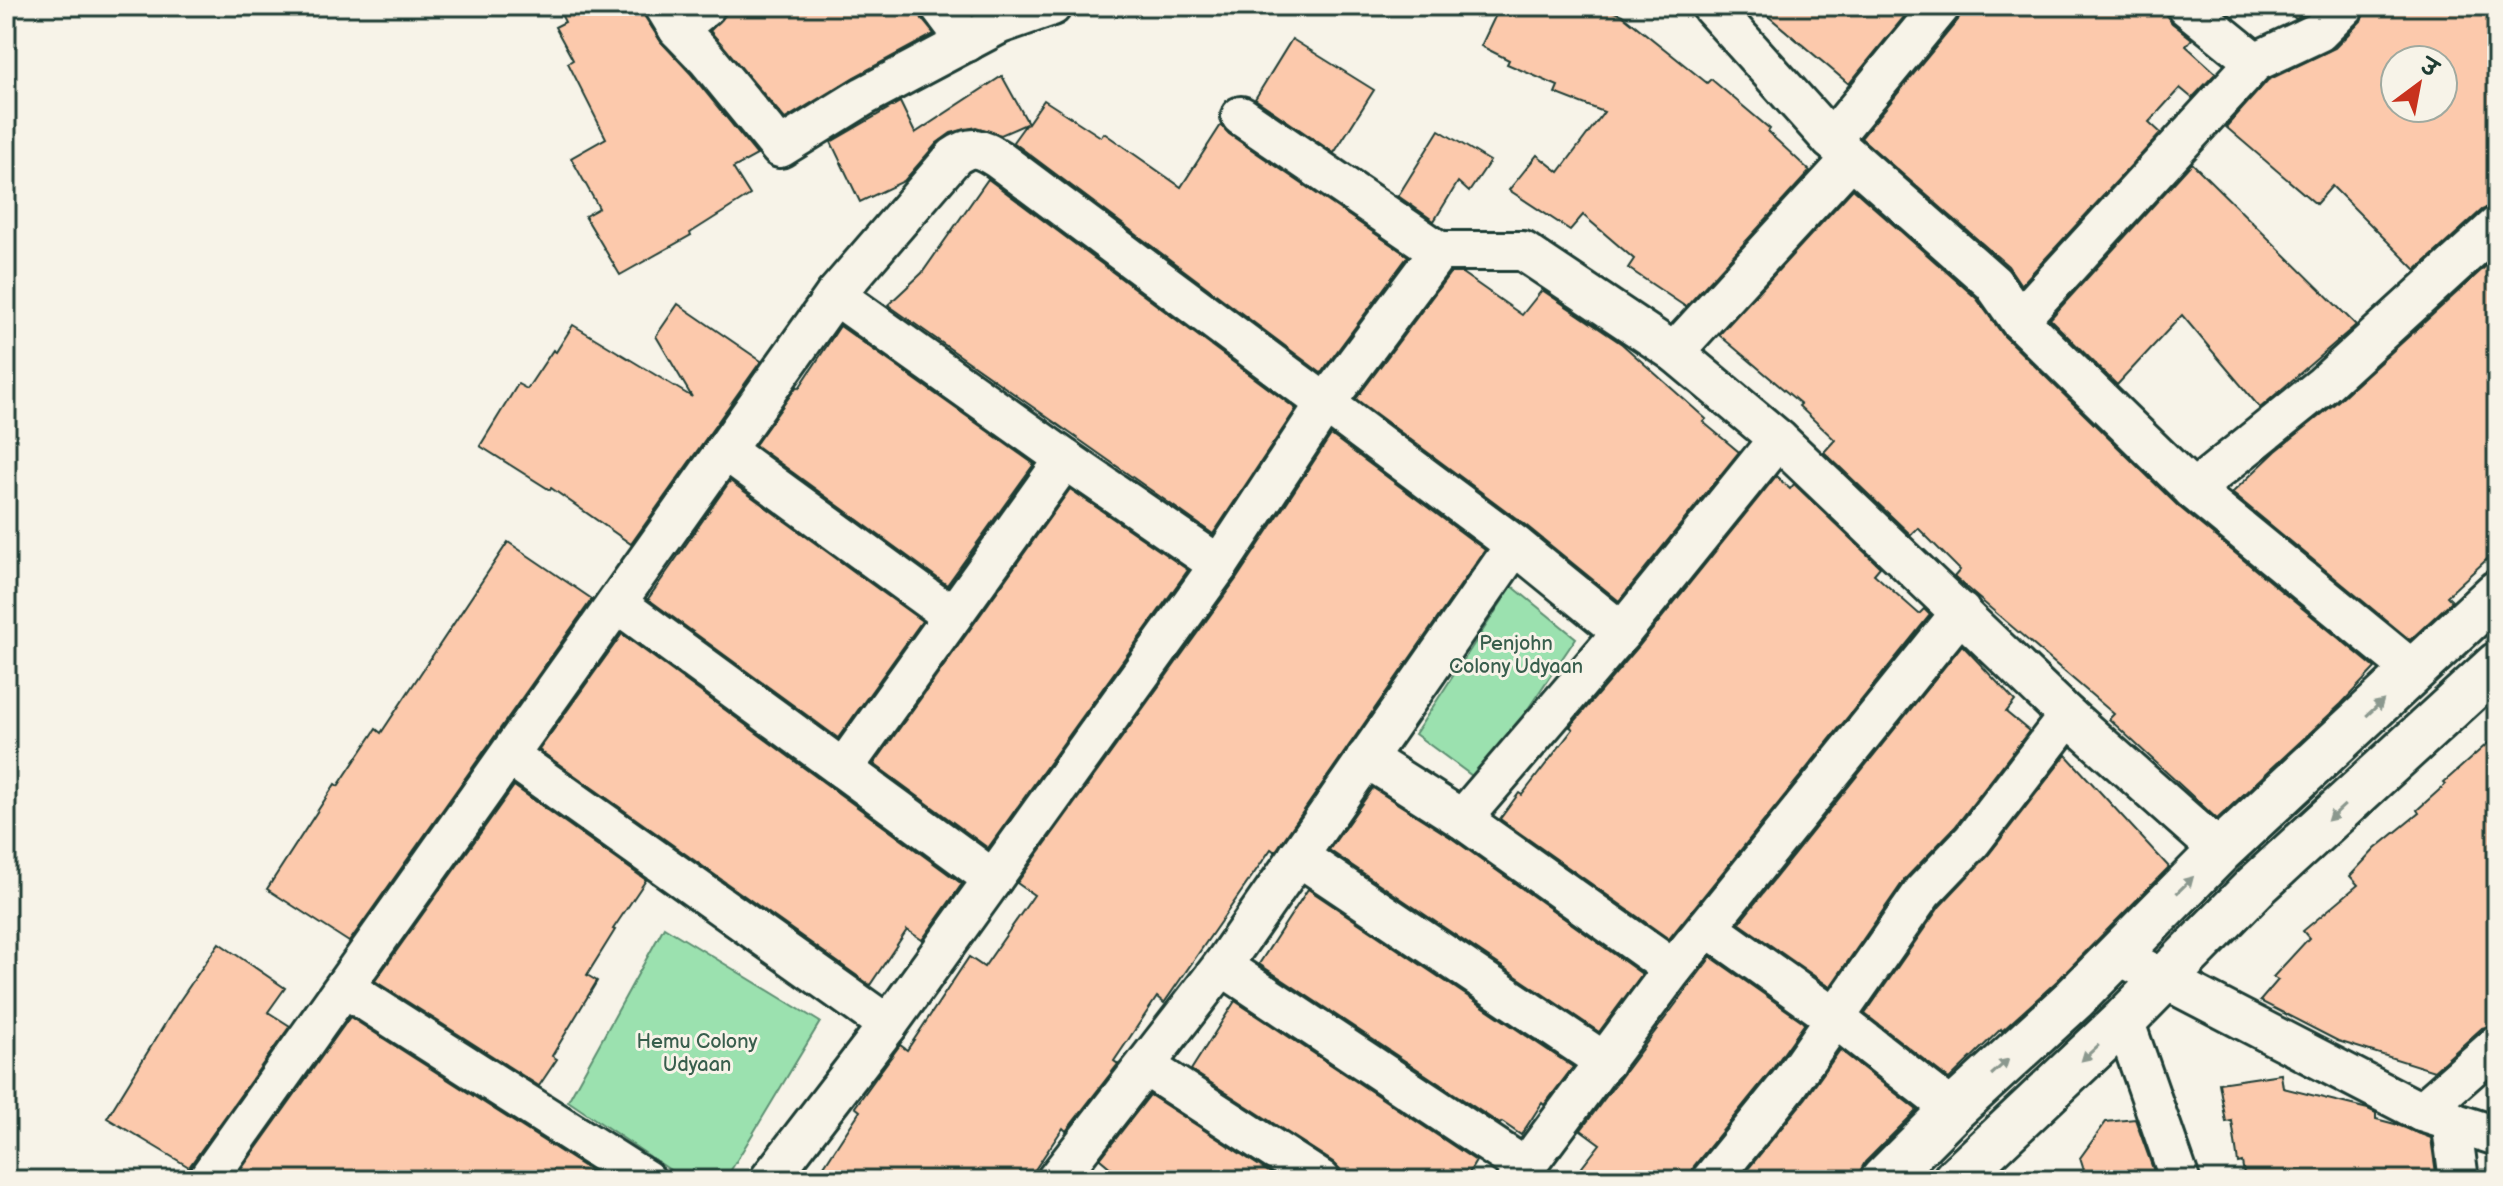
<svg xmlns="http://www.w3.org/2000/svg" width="2503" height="1186" viewBox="0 0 2503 1186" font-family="'Balsamiq Sans','Playpen Sans Deva',sans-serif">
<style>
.green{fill:#9be1af;stroke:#5d8f72;stroke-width:2}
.building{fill:#fcc9ac;stroke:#1f3d34;stroke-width:2;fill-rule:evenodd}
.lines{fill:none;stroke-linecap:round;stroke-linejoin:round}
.street-casing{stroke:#1f3d34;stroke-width:44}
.secondary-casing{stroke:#1f3d34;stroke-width:50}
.street{stroke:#f7f3e8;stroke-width:38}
.secondary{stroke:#f7f3e8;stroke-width:44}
.oneway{fill:#8b988e}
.labels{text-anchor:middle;stroke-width:6;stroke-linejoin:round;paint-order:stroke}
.park-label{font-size:20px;fill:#385e4d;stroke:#f7f3e8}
</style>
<rect width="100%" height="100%" fill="#f7f3e8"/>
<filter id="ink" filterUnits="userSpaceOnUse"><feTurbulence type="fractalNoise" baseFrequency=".0125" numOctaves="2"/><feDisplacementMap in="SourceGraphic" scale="16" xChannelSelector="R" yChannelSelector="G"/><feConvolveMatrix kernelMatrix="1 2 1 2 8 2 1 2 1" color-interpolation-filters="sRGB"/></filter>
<g filter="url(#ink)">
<!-- green -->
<g class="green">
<path d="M1512,586L1576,638L1479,781L1415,734Z"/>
<path d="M664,927L820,1022L725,1180H685L568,1101Z"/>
</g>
<!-- building -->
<g class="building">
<path d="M557,6H642L645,17L661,42L691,74L757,155L733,168L750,195L690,233L691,235L620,275L585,216L599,208L571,158L606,138L568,63L573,60L555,27L565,22Z"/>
<path d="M727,6H918L922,19L934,34L854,77L785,119L710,31L726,14Z"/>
<path d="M1500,6H1599L1622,15L1707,83L1711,79L1770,129L1768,132L1810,171L1686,307L1628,268L1634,259L1583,215L1570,230L1509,190L1537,155L1559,172L1604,112L1555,93L1558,86L1507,64L1509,60L1481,46Z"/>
<path d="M1756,6H1913L1849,84Z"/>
<path d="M1962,6H2165L2166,15L2172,23L2192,39L2186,46L2216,73L2192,98L2180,88L2149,122L2161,133L2021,285L2008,266L1861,138L1958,20Z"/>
<path d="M2281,6H2314L2296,19Z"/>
<path d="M2366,6H2497V205L2482,210L2416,270L2332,186L2316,204L2226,127L2268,80L2335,48L2361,21ZM2395,60H2443V108H2395Z"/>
<path d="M1292,39L1374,90L1334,153L1255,99Z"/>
<path d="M1002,76L1028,123L1044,100L1101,137L1104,133L1181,187L1221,125L1229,134L1408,256L1321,373L1013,142L1026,124L1001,135L976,127L951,133L937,143L904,181L860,202L831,142L900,102L915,133Z"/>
<path d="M1439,130L1490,161L1469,192L1458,182L1434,221L1398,196Z"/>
<path d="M2192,163L2356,325L2260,408L2182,315L2117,385L2050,319Z"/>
<path d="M988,179L1296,409L1213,534L888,305L922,273Z"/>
<path d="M1853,189L1976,298L2004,336L2178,506L2375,668L2341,704L2217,819L2109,719L2114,714L1954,577L1960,570L1918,528L1911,535L1824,452L1835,440L1799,406L1801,404L1719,335Z"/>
<path d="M2497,256V550L2447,596L2452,601L2410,640L2232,493L2276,451L2338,401Z"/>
<path d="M1450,273H1462L1522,315L1542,290L1622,344L1706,419L1703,422L1739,452L1619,601L1528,527L1356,399Z"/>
<path d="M678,304L761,361L631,544L551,488L550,490L480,446L518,384L527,389L553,350L556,352L573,325L692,397L656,336Z"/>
<path d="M840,326L1034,464L947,585L755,445L797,386L799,388Z"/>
<path d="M1331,435L1485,550L1275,852L1271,849L1164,1003L1157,997L1114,1061L1118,1064L1066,1131L1063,1128L1028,1180H815L860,1111L855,1107L880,1072L900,1045L907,1050L969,957L984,967L1034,895L1017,883L1237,578Z"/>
<path d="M1776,476L1790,489L1794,484L1880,567L1874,574L1919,614L1924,609L1930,615L1669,939L1500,819L1519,793L1522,795L1573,729L1570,727L1639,646Z"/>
<path d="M730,481L922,621L838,738L648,599Z"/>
<path d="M1070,489L1188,570L988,848L874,764Z"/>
<path d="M508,542L592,599L349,942L267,889L335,784L338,786L376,729L381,733Z"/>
<path d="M622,634L962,884L922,940L907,930L870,985L539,750Z"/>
<path d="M1962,645L2015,701L2006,712L2029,731L1955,827L1905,879L1830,987L1739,923Z"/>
<path d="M2497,735V1024L2482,1028L2434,1071L2338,1041L2260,1001L2278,980L2273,977L2309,938L2303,931L2358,885L2350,876L2375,849L2419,813L2417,810L2446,784L2444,782Z"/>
<path d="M2066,755L2169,867L2057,981L2002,1031L2001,1029L1949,1079L1865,1014L1940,906L1989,854Z"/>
<path d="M514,786L646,880L613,929L615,930L587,975L597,981L552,1056L557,1059L539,1086L375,981Z"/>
<path d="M1373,788L1450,837L1642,974L1599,1032L1329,850Z"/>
<path d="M1308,889L1573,1067L1544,1105L1542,1103L1521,1135L1502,1122L1500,1124L1259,964Z"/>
<path d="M219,943L285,988L268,1012L290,1026L189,1167L107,1118L176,1006Z"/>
<path d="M1711,957L1805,1023L1771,1071L1694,1166L1690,1180H1572L1600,1144L1581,1130Z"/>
<path d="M1235,1001L1476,1161L1465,1180H1343L1340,1169L1333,1162L1191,1070Z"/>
<path d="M350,1017L605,1180L235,1178Z"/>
<path d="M1840,1050L1917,1110L1865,1162L1859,1173V1180H1739L1806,1098Z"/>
<path d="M2281,1074L2283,1088L2368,1109L2376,1113V1119L2395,1124L2431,1138L2437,1180H2245L2242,1162L2238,1163L2232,1121L2226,1122L2219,1083Z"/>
<path d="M1150,1095L1281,1180H1125L1100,1159Z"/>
<path d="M2135,1119L2157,1180H2087L2080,1158L2106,1122Z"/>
</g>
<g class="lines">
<!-- street casing -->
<g class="street-casing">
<g id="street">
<path d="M664,6L678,29L707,59L780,148L864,96L1000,24L1052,6"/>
<path d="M940,6L967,42"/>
<path d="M1711,6L1831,140L1993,283L2019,320L2193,490L2415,672"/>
<path d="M2186,6L2255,62"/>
<path d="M678,29L706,6"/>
<path d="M1241,116L1439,251"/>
<path d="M1831,140L1941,6"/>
<path d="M835,295L1065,459L1219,565"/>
<path d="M2019,320L2255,62L2319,32L2345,6"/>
<path d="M1674,352L1851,159"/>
<path d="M726,451L952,616"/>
<path d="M2193,490L2323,385L2497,226"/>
<path d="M618,604L993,879"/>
<path d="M510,756L888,1025"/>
<path d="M1366,758L1462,819"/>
<path d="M843,769L1065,459"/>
<path d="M1298,856L1605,1062"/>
<path d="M1707,927L1835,1018L1953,1110"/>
<path d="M2116,954L2421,1112L2497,1136"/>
<path d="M1222,966L1526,1168"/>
<path d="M1673,969L1462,819L1622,632L1778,439"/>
<path d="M345,988L646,1180"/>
<path d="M2124,1020L2180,1180"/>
<path d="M1145,1066L1321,1180"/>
<path d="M2421,1112L2497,1045"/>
<path d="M2451,1120L2459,1180"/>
<path d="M207,1180L835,295L954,157C972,144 980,148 998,159L1515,545L1622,632"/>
<path d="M769,1180L888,1025L993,879L1219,565L1325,404L1439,251H1523L1674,352L1778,439L2068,716L2220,851"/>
<path d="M1056,1180L1222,966L1515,545"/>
<path d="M1516,1180L1673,969L1961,612"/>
<path d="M1711,1180L1789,1084L1923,892L1972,841L2068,716"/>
</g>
</g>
<!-- secondary casing -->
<g class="secondary-casing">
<g id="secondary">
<path d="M1883,1180L1953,1110L2074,999L2220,851L2497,593"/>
<path d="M1955,1180L2124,1020L2255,887L2497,665"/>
</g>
</g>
<!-- street -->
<use href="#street" class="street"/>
<!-- secondary -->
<use href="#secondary" class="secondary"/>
</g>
<!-- one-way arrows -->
<defs><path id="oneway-solid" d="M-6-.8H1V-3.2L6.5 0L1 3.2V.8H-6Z" transform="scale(2)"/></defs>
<g class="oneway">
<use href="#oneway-solid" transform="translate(2375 708) rotate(-43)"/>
<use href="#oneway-solid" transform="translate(2336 813) rotate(137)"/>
<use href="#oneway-solid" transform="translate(2185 885) rotate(-45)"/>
<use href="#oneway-solid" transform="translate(2090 1053) rotate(137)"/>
<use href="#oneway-solid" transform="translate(2000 1067) rotate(-42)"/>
</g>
</g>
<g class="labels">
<!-- park labels -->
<g class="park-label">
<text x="1516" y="650">Penjohn<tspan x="1516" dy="23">Colony Udyaan</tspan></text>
<text x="697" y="1048">Hemu Colony<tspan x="697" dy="23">Udyaan</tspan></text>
</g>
</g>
<!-- margin -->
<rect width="2503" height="1186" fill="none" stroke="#f7f3e8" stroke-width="32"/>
<rect x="16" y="16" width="2471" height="1154" fill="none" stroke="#1f3d34" stroke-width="3" filter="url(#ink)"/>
<!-- north arrow -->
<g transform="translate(2419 84) rotate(32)"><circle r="38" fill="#f7f3e8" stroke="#a1aaa0" stroke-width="2"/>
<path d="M0-6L14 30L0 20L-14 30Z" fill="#c8321e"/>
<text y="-12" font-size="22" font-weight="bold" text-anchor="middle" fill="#1f3d34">उ</text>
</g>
</svg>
